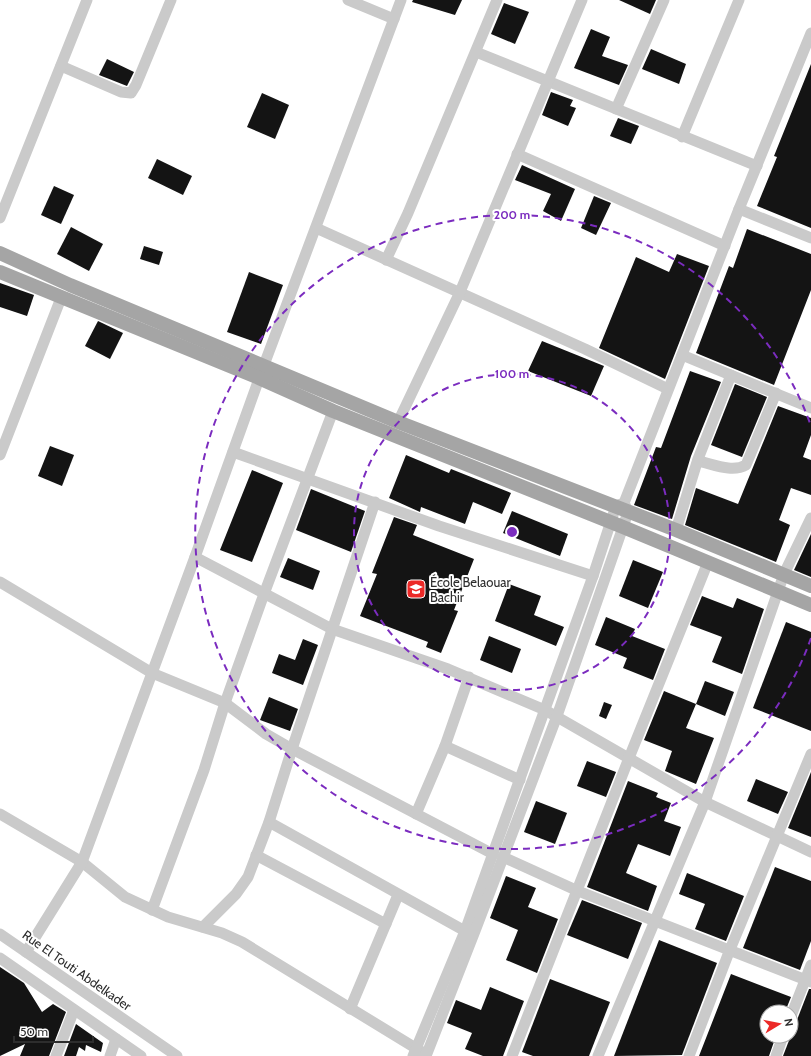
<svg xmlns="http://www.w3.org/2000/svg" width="811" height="1056" viewBox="0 0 811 1056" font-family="Cabin,sans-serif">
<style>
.building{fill:#141414}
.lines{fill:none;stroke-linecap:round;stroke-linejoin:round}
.minor{stroke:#cacaca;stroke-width:11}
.major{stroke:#a5a5a5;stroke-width:14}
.ring{fill:none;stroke:#7b2cbf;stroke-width:2;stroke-dasharray:7 5}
.labels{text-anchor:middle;stroke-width:4;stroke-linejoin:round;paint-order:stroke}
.poi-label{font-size:13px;fill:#2d2d2d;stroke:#fff;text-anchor:start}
.street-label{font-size:13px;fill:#2d2d2d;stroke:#fff}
.centre{fill:#7b2cbf;stroke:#fff;stroke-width:2}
.ring-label{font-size:12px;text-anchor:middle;font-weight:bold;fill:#7b2cbf;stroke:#fff;stroke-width:4;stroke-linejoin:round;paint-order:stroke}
</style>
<rect width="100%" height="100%" fill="#fff"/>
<!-- building -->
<g class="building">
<path d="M413,0H462L455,15L412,2Z"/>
<path d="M619,0H656L650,14Z"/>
<path d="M504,3L529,12L515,44L491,34Z"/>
<path d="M591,29L610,37L602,56L628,65L619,85L574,68Z"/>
<path d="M651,49L686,64L679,84L642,69Z"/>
<path d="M107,59L134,72L127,86L99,75Z"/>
<path d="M811,64V228L757,206L777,157L774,156Z"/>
<path d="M551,92L573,100L570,106L576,108L568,126L542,115Z"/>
<path d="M262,93L289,105L275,139L247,127Z"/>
<path d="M618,118L639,126L631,144L610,136Z"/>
<path d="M157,159L192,176L183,195L148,178Z"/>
<path d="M522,165L575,189L561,221L543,211L551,194L515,180Z"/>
<path d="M54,186L74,195L61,224L41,215Z"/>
<path d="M594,196L611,203L596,235L581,228Z"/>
<path d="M71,227L103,244L89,271L57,254Z"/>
<path d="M747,229L811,254V290L774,385L696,353L729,266L733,268Z"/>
<path d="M144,246L163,252L159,265L140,259Z"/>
<path d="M677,254L709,266L665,379L599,348L636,257L669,272Z"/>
<path d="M249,272L283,285L261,344L227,332Z"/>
<path d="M0,283L34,295L27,316L0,307Z"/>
<path d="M98,321L123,333L110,359L85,346Z"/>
<path d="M542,341L604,366L591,396L528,371Z"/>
<path d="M690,371L721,382L691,456L672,519L634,505L656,447L661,448Z"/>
<path d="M735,384L767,397L742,457L711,445Z"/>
<path d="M778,406L811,418V435L803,457L811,460V495L791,488L779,520L790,525L776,562L685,525L696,488L738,504Z"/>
<path d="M50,446L74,455L62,486L38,476Z"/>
<path d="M406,455L449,473L451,469L511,493L502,514L473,502L465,524L421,507L420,512L389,498Z"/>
<path d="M252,470L283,483L252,562L220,550Z"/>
<path d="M311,489L365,511L351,552L296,530Z"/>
<path d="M512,511L568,534L560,556L503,533Z"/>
<path d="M394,517L417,525L413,535L474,559L454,610L458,611L441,653L426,647L428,642L360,616L377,574L372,573Z"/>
<path d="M811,534V577L794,570Z"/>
<path d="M288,558L320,571L313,590L280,577Z"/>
<path d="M633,560L663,572L648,608L619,596Z"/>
<path d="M509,584L541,596L534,615L564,627L556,646L495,621Z"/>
<path d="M702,596L733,608L737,598L764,609L742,674L712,662L722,637L690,625Z"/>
<path d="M606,617L635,629L632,636L665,649L653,680L623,668L627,658L595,645Z"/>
<path d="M786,622L811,632V731L753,708Z"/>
<path d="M489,636L521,649L512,673L480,660Z"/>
<path d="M303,639L318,645L303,685L272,673L279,654L295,660Z"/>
<path d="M705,681L734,692L725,716L696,704Z"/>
<path d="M664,691L696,704L686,728L714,738L696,784L665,771L672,751L644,740Z"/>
<path d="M269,697L298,709L290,731L260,720Z"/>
<path d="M604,702L612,705L606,719L599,716Z"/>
<path d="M587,761L616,772L606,797L577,786Z"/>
<path d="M811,772V837L788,828Z"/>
<path d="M756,779L788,792L778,814L747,801Z"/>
<path d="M628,781L658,793L656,797L671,803L664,821L681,827L670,856L638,844L626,873L657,886L648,911L587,887Z"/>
<path d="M536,801L567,813L555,844L524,832Z"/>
<path d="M775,867L811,881V941L800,970L743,948Z"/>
<path d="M687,873L744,896L726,941L695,929L705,904L679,894Z"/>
<path d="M506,876L536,888L528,907L558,919L537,973L506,960L518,930L490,918Z"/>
<path d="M582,900L642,923L628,959L567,935Z"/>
<path d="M659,940L717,963L682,1055L614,1056Z"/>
<path d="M0,967L24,983L42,1012L53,1004L66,1012L49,1056H20L25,1044L0,1056Z"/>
<path d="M731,974L791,997L785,1012H767V1036H776L769,1056H699Z"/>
<path d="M550,979L610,1002L589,1056H533L522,1052Z"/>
<path d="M490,987L524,1001L503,1056H483L465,1049L472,1033L447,1023L456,1000L481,1010Z"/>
<path d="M809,989H811V1056H783Z"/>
<path d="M76,1024L103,1043L101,1052L86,1045L85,1051L79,1047L76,1056H64Z"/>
</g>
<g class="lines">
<!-- minor -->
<g class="minor">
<path d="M348,0L394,19"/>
<path d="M476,52L757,166"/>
<path d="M61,66L121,92L131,93L136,85L171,0"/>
<path d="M616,109L664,0"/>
<path d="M682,137L739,0"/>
<path d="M517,154L725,246"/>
<path d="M739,209L811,238"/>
<path d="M0,218L87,0"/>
<path d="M316,228L585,349L668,389"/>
<path d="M386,260L408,213L497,0"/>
<path d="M682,355L811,408"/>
<path d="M398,422L460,292L582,0"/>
<path d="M233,452L439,526L593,576"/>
<path d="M0,455L61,298"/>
<path d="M698,461C713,464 732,473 746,465L776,393"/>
<path d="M676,530L698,459L731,375"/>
<path d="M195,557L332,629L448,669L545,710L705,802L811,852"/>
<path d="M0,582L152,673L225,703L266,734L292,749L493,854"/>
<path d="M445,746L469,677"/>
<path d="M0,814L82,862L125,897L168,917L222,933L242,942L422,1052"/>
<path d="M416,814L445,746L520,780"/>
<path d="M269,822L465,931"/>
<path d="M256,855L386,924"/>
<path d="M503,857L578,891L811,982"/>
<path d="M152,910L204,770L225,703L264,594L333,411"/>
<path d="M203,927L236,894L248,877L269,822L292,749L375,502"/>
<path d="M0,934L177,1056"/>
<path d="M26,952L82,862L195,557L264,365L401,0"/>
<path d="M0,958L141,1056"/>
<path d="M350,1009L398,895"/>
<path d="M791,1016L811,965"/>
<path d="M56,1056L74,1010"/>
<path d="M110,1056L116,1039"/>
<path d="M413,1056L465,931L593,576L616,506L624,503L739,209L811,33"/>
<path d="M426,1056L475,931L557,716L623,527L628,512L625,505"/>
<path d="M512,1056L629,758L708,562"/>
<path d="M598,1056L705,802L784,574L811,518"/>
<path d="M689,1056L729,952L811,754"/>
<path d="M776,1056L783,1036"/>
</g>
<!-- major -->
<g class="major">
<path d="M0,253L70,285L398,422L676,530L811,586"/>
<path d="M0,272L259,378L333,411L623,527L811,605"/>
</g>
</g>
<!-- distance rings -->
<g class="ring">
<circle cx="512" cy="532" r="158"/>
<path d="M811 638A317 317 0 1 1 811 426"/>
</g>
<!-- icons -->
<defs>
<g id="school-square" transform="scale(1)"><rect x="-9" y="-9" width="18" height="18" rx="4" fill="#ec2927" stroke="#fff"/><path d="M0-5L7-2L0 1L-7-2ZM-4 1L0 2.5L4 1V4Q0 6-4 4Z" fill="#fff"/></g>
</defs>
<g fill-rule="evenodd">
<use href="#school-square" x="416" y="589"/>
</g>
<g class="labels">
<!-- poi labels -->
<g class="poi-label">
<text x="430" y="587">École Belaouar<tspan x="430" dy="15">Bachir</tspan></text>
</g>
<!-- street labels -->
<g class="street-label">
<text transform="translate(77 970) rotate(35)" y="5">Rue El Touti Abdelkader</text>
</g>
</g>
<circle cx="512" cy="532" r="6" class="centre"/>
<g class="ring-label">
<text x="512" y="219">200 m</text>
<text x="512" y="378">100 m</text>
</g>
<!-- north arrow -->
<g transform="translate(779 1024) rotate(80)"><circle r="19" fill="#ffffff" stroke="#ababab"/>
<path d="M0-3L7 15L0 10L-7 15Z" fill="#ec2927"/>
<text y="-6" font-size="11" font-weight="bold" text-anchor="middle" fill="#2d2d2d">N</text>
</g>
<!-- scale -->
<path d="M14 1036v6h79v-6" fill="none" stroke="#2d2d2d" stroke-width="2"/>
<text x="20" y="1036" font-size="12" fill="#2d2d2d" stroke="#ffffff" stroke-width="3" paint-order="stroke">50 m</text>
</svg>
